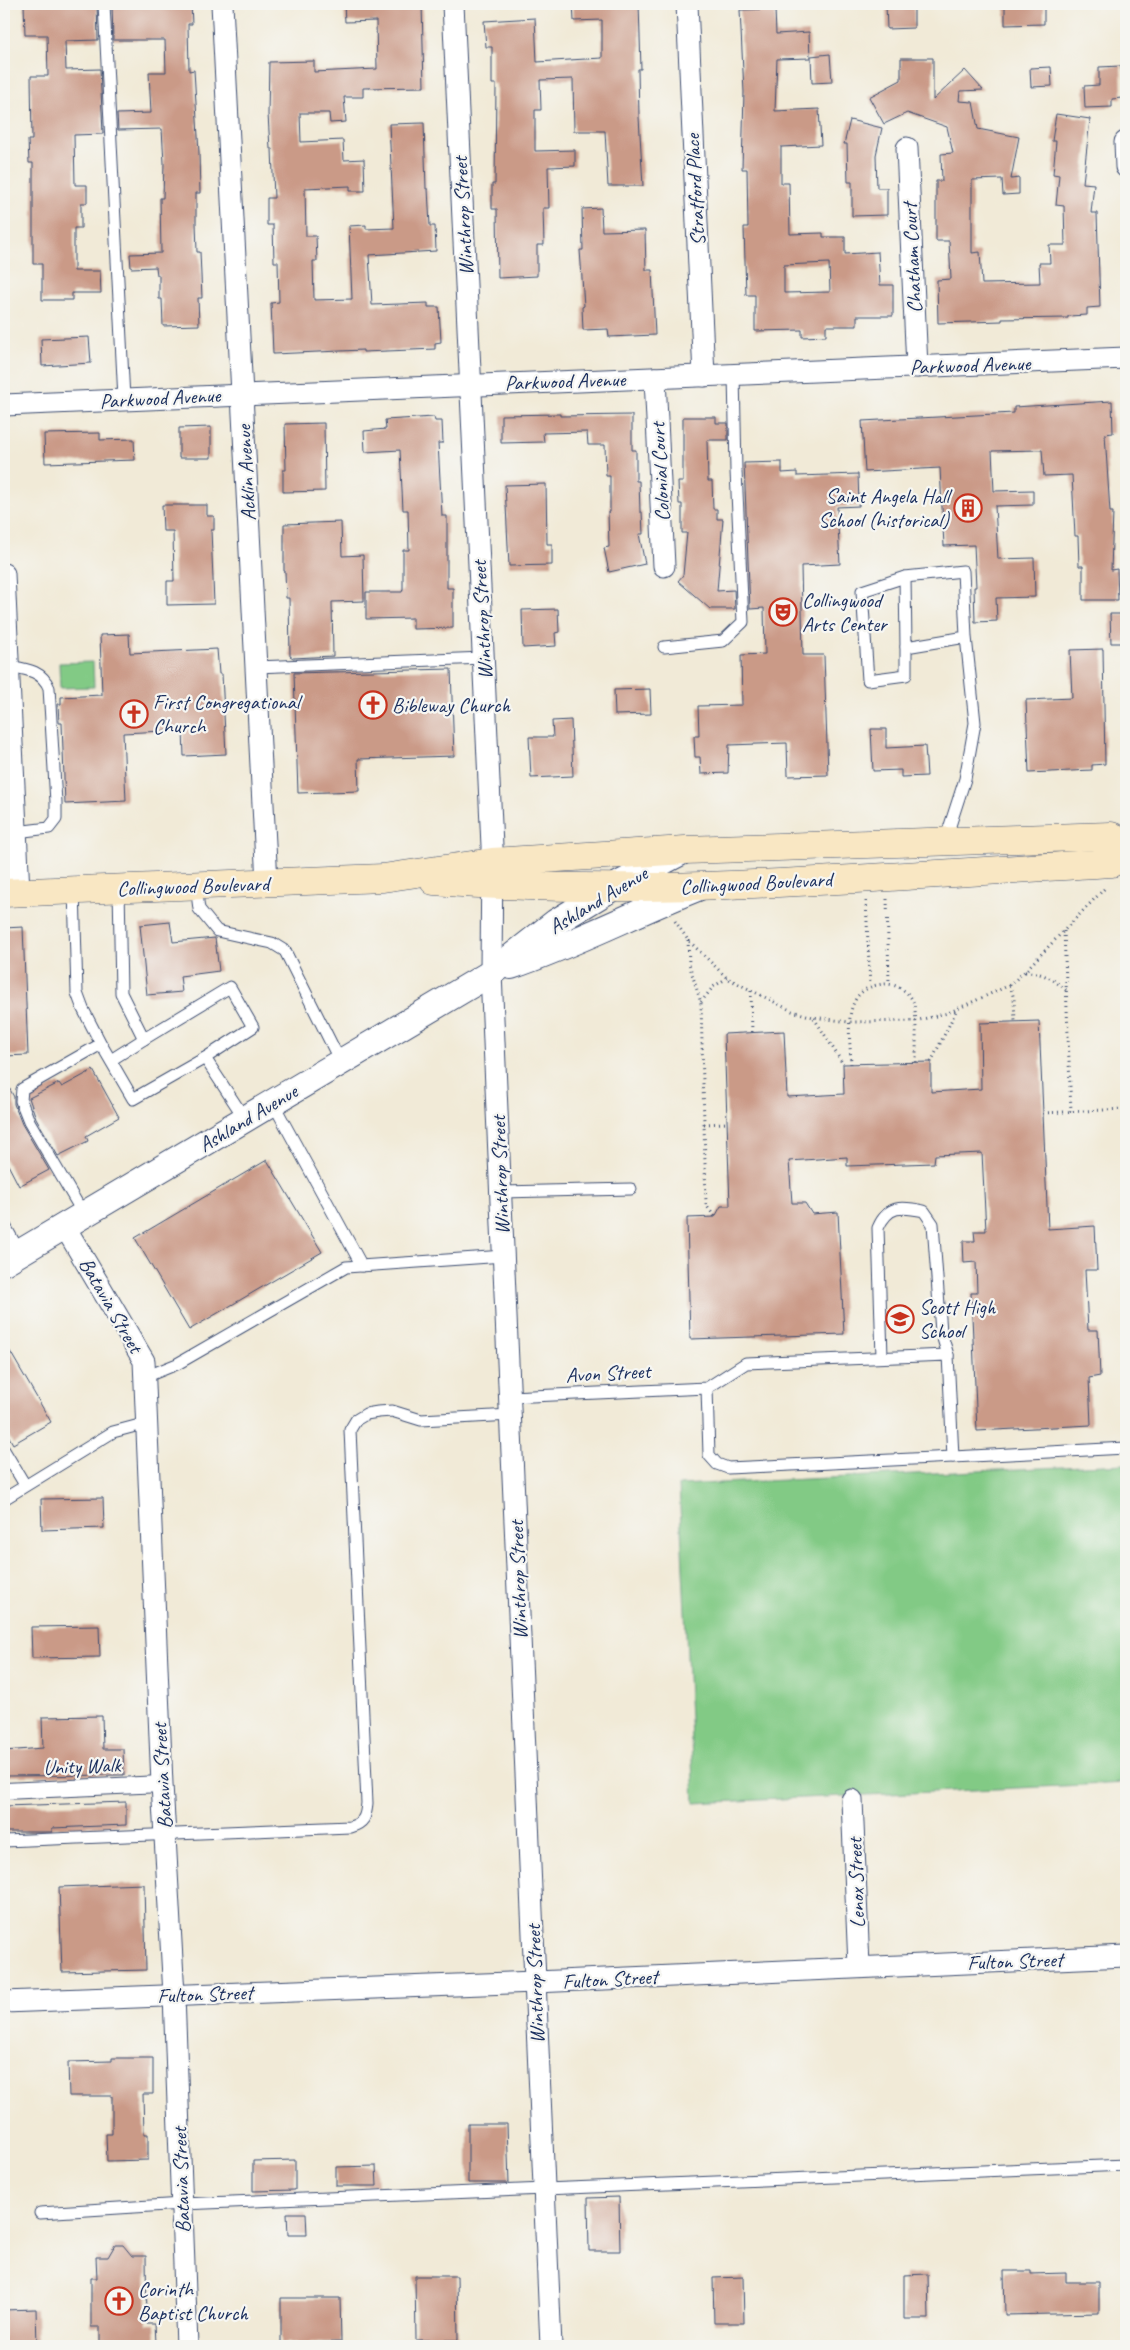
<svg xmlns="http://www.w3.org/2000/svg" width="1130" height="2350" viewBox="0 0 1130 2350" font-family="Caveat,sans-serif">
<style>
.green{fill:#82ca85;stroke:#4e7c72}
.building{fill:#ca9a87;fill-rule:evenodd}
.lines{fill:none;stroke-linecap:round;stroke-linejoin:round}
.service-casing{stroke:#3b4b70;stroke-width:13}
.pedestrian-casing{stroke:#3b4b70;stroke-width:18}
.minor-casing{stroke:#3b4b70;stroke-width:23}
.tertiary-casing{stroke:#3b4b70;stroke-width:28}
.secondary-casing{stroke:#3b4b70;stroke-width:29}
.path{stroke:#3b4b70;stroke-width:3;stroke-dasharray:1 4;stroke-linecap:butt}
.service{stroke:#fff;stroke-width:11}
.pedestrian{stroke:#fff;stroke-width:16}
.minor{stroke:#fff;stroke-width:21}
.tertiary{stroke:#fff;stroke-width:26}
.secondary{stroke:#f9e7c3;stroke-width:28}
.labels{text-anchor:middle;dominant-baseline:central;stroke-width:4.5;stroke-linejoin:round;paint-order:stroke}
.street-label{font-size:21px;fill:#1b2f5e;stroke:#f6f6f2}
.poi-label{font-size:21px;fill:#1b2f5e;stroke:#f6f6f2;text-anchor:start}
</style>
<rect width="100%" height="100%" fill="#f6f6f2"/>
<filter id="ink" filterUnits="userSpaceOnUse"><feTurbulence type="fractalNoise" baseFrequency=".02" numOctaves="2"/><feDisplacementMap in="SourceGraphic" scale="10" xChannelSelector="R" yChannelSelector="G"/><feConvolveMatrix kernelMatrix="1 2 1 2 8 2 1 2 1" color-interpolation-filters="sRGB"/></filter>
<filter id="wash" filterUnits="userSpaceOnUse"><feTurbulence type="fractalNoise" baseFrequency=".0096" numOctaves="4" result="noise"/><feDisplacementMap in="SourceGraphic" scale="20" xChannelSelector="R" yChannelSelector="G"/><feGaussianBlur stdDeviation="1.12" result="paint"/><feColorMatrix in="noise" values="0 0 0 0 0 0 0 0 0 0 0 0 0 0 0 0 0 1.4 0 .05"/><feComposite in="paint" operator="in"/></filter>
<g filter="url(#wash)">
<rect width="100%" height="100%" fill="#f1ead7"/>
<!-- green -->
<g class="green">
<path d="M93 662 94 687 60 688 59 663Z"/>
<path d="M1126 1464V1711H1124L1126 1783 694 1803 679 1485Z"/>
</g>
<g id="blocks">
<!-- building -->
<g class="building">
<path d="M24 4H97L98 40 65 41 66 70 100 69 103 134 74 135 75 185H87V203H81V228H74V271H100L101 293H72V300H42V264H33V163H29L28 140H32L31 76H48L47 35H25Z"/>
<path d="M112 4H191L192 24H188L189 71 194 70 199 153 200 193H196V223L197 252H200L202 298H198L199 325 163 326 162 299H159V275H157L156 267 131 268 130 254 161 253 160 198H163L164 163 162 129 118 130 117 114 151 113 149 72H166L165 40H113Z"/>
<path d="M344 4H422L424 87 363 88V97H344L346 122 330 123 329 113H300L301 142 343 140 344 160 364 159 365 191H350V186L305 188 306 236H316L317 261H313L314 300 352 299 349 226 366 225V229L394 228 389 124 424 123 426 189H428L430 226H435L436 251 369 255 372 305 428 303V307H439L441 342 435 343V349L363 352V350L273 354 271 303 279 302 278 262H274L273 225H267V198H274L272 149H270L268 114 269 62 314 61V72L377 69 376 21 345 22Z"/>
<path d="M573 4H639L641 69H638L639 117 643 186H608L605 131H574L573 79 540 80 541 110H535V151L575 150V166L548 167 549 208H543L544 245H537V276L498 278 497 209H492V184H495L496 84H492V47H486L484 21 535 18 537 62 602 58V20L574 21Z"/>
<path d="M886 4H914V28L887 29Z"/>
<path d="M1005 4H1044V24L1005 25Z"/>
<path d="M775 9 776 34 809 32 810 58 777 59 775 111 819 109 821 145 781 147V183H789L790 234 823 233V237H845V254L878 252 880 285H893V316H857V326H826V336L802 337V330L755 331V295H746L744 227H748L747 169H742L744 92 740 10ZM829 263 830 292 784 293V265Z"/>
<path d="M830 54 832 82 812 83 811 56Z"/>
<path d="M901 58H933V100L965 70 983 90 960 91 959 101 973 102 978 129 1019 137 1011 179 1019 178V194L1003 195 1002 179 972 180V253L980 252 982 284 1040 283 1039 263H1050L1049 245H1065L1064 206 1056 205 1059 175 1053 174 1056 141H1052L1056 114 1090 119 1083 183 1094 184 1091 213H1097L1100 307 1087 308V315L1068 316V318L1002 319V321L938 323 937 280 951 279 949 241H936V181H942L941 154 953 153 947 127 907 113 884 124 869 97 901 80Z"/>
<path d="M1121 66 1122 98 1112 99V107L1085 108 1084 86 1099 85V67Z"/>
<path d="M1051 67 1052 86 1031 87 1030 68Z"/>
<path d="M850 120 882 128 876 155 877 188H887V215L852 216V182H848L847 144H844Z"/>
<path d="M601 208 602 231 645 230 646 270H652L655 335 609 337 608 329 583 330 582 307 584 306 580 250H583L582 209Z"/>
<path d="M89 337 91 363 42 366 41 339Z"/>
<path d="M1112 401 1113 433 1105 434 1110 512H1113L1111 570 1117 569 1118 600H1083V566H1079L1078 536H1075L1072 475 1044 476 1042 450 992 451 994 491 1033 490V505L995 506 998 559 1034 558 1035 597 996 598 997 621 975 622 974 587H976L974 545 944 546 940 468 865 472 862 421 1014 413V407Z"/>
<path d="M560 414V416L632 415V450H636V481H639L640 512H642L643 534H639L645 564 609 572 604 548 609 547 608 512H610V476H606L605 445H588L587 432 543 433 544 442 501 443V415Z"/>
<path d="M434 417 435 421H442L443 443H438L442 516H447V588H453V628L413 629V618L366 619V592H402L403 589V550H409L408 510H403L400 450 365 452 364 431 386 429 385 420Z"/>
<path d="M683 417H716V423H728V440H707L708 481H712L713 509H717V519H723L717 591 734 590 735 609H710L678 581 683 575 687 533H682V504H679L678 482H683Z"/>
<path d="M324 423 325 491 283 492V470H286L285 424Z"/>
<path d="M211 427V458H179V428Z"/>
<path d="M100 433V440L134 439 135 460 45 463 44 434Z"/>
<path d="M782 462V473L797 472V476L858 474 859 506 837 507 840 564 801 566 803 655H824L828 775 788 776 787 743 729 745 728 773 701 774 700 757H695L694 736H699L698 706 742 705 741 655 765 654 764 608 750 609 744 463Z"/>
<path d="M546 484 547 544H552V565L509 566 505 485Z"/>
<path d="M162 505H207V516H214V530H211L214 604 167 605V581H174L173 531H163Z"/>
<path d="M341 522 342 556 363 555 364 601 332 602 333 656 293 658 290 656 289 598H286L285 571H284V524Z"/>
<path d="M558 609 559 632 555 633 556 646 523 648 522 610Z"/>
<path d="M1110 614H1126V643H1111Z"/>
<path d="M129 634 130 653 217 649 219 674H222L226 754 184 756 183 730 123 733 126 801 65 804 62 723H59L58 704H61V697L102 695 100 635Z"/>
<path d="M1103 649 1105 764 1092 765V770L1029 773 1026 700 1072 698 1070 650Z"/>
<path d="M451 669 454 756 358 759 359 791 298 793 294 673Z"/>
<path d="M650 689 651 714 615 715 614 690Z"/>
<path d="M571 720 573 776 531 778 529 737H553L552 721Z"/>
<path d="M871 729H886V748L925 746 927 776 901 777V770L873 771Z"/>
<path d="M170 922 173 942 215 938 219 971 180 976 182 992 147 995 140 925Z"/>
<path d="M23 927 28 1055 4 1056V928Z"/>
<path d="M1039 1021 1048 1229 1095 1226 1097 1270H1085L1088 1330H1098L1100 1376 1089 1378 1091 1425 977 1431 971 1293H977L976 1262 964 1263 963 1241H975L974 1231H986L982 1153 935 1155 934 1163 847 1166V1157L789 1161 792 1203H805L812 1214 838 1212 844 1334 690 1339 687 1218 715 1217 721 1206H730L724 1034 784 1031 787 1097 844 1094 843 1064 931 1062V1092L981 1089 980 1023Z"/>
<path d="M93 1070 119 1117 86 1136 88 1141 58 1156 36 1118 29 1098 59 1083 62 1087Z"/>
<path d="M4 1078 14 1097V1104L22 1124 49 1170 19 1186 4 1157Z"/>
<path d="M267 1160 322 1252 189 1330 135 1238Z"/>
<path d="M4 1341 51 1422 13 1444 4 1428Z"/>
<path d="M103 1498 104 1528 42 1530 41 1499Z"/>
<path d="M99 1626 100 1657 32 1658 31 1627Z"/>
<path d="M102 1716 103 1749H123L124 1775 4 1776V1751L43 1748 42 1717Z"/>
<path d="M126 1802V1825L52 1828V1832H4V1806Z"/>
<path d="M144 1884 146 1970 62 1972 59 1887Z"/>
<path d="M112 2058H153V2094H143L144 2134H148V2160L107 2161 106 2134H112V2096H69L68 2062 112 2061Z"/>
<path d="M468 2124H507L509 2183H468Z"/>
<path d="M295 2160V2190L253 2191V2161Z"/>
<path d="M376 2166 377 2186H336V2167Z"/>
<path d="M619 2197 620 2251H589L588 2198Z"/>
<path d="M287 2213H306L307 2235H288Z"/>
<path d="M115 2245H123L132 2256H146L147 2324H155L156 2343 100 2344V2327H91V2278H97L96 2257H108Z"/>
<path d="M1004 2271H1031V2274L1066 2273V2282H1099V2313L1005 2315Z"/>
<path d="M928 2274 929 2319H904V2275Z"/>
<path d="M415 2276H457L458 2340H416Z"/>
<path d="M743 2277 744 2323H714L713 2278Z"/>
<path d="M281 2298H340L341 2342 281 2343Z"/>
<path d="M36 2309 37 2346H4V2310Z"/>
</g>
</g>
</g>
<g filter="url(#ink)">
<use href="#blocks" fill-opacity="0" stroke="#3b4b70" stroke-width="1"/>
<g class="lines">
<!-- service casing -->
<g class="service-casing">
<g id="service">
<path d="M104 4 124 399"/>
<path d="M905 577 862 591 868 680 906 675V647"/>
<path d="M664 647 723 641 743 622 736 471 734 374"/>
<path d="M8 666C25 669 42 670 49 688L56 802V819L49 828 16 832"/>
<path d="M256 667 484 658"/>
<path d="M945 841 965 779 975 723 966 637 963 571 905 577 906 647 966 637"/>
<path d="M196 886 199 909 217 931 272 943 285 951 341 1063"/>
<path d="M119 888 121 993 144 1039 230 987 253 1027 205 1058"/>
<path d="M74 890 77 993 83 1009 101 1044"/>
<path d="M111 1060 144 1039"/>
<path d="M273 1103 362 1266"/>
<path d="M501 1192 631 1189"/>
<path d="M84 1215 29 1121 21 1101 22 1089 101 1044 133 1099 205 1058 245 1119"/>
<path d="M4 1224 20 1253"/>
<path d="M882 1357 878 1228C888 1205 901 1206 924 1211L933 1224 941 1332 948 1355"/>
<path d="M145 1377 177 1364 346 1267 504 1256"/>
<path d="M707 1388 709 1455 717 1464 728 1468 953 1457"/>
<path d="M510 1397 707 1388 746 1363 948 1355 953 1457 1126 1448"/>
<path d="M4 1450 25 1485"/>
<path d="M4 1499 113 1432 147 1423"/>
<path d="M4 1841 350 1827C364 1823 366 1817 367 1803L350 1430 356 1420 366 1414 378 1412 392 1411 421 1420 511 1415"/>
<path d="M40 2213 182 2204 1126 2165"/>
</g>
</g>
<!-- pedestrian casing -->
<g class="pedestrian-casing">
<path id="pedestrian" d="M4 1791 162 1784"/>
</g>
<!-- minor casing -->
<g class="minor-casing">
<g id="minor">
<path d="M222 4 267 883"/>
<path d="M453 4 492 846 491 973 551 2346"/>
<path d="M687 4 704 376"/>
<path d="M1125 142 1126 167"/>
<path d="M907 148 917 367"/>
<path d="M655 378 664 566"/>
<path d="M4 405 1126 358"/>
<path d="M4 574 19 892"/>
<path d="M65 1227 144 1361 162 1784 174 1995 187 2346"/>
<path d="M852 1800 859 1966"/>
<path d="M4 2002 535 1982 1126 1956"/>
</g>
</g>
<!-- tertiary casing -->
<g class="tertiary-casing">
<g id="tertiary">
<path d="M511 966C576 944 636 912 700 887"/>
<path d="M4 1262 491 973 556 922 612 888 685 850"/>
</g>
</g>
<!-- secondary casing -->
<g class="secondary-casing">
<g id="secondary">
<path d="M434 881C660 898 886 876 1112 863L1126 854"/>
<path d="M4 893 383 878 492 862 685 850 1111 836 1126 842"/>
</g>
</g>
<!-- path -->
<g class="path">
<path d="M887 899 889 983"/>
<path d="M866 901 870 985"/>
<path d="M675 921 688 940 727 978 792 1011 813 1017 849 1022 915 1021 948 1013 1010 985 1024 972 1106 887"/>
<path d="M1064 931 1071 1112"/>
<path d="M688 940 689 964 701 1003 706 1205 715 1217"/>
<path d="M1025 972C1043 972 1053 979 1066 990"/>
<path d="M1010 985 1014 999 1015 1022"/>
<path d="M751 991 752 1033"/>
<path d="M701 1002 713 987 727 978"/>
<path d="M814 1018 843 1064"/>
<path d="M931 1062 957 1009"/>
<path d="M851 1064C850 1031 840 988 884 984 895 983 908 991 913 1001 917 1009 916 1050 916 1062"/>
<path d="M1043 1113 1124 1109"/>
<path d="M704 1124 727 1123"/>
</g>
<!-- service -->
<use href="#service" class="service"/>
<!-- pedestrian -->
<use href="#pedestrian" class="pedestrian"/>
<!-- minor -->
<use href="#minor" class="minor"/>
<!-- tertiary -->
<use href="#tertiary" class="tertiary"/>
<!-- secondary -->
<use href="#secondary" class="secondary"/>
</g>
</g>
<!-- icons -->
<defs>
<g id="building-ring" transform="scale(1.4375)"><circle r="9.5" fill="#f6f6f2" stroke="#c8321e" stroke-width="1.5"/><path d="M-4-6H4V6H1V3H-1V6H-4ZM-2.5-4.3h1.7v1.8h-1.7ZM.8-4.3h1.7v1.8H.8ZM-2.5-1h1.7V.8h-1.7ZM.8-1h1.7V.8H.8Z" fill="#c8321e"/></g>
<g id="theatre-ring" transform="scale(1.4375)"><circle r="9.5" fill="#f6f6f2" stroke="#c8321e" stroke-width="1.5"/><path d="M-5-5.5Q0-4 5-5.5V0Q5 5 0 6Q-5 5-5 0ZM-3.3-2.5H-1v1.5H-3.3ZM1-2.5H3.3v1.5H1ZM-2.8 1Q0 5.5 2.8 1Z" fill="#c8321e"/></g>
<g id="church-ring" transform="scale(1.4375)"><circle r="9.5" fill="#f6f6f2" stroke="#c8321e" stroke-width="1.5"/><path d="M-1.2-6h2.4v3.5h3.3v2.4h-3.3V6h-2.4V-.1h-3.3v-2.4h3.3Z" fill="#c8321e"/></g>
<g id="school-ring" transform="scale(1.4375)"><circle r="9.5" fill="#f6f6f2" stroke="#c8321e" stroke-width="1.5"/><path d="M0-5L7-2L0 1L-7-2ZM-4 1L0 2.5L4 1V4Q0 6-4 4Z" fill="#c8321e"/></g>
</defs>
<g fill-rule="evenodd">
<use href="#building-ring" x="968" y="508"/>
<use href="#theatre-ring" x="783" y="612"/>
<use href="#church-ring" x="373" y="705"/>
<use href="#church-ring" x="134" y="714"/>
<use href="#school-ring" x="900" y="1319"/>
<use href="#church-ring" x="119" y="2301"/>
</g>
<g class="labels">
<!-- street labels -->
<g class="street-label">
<text transform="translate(695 190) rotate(-93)">Stratford Place</text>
<text transform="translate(463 216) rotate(-93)">Winthrop Street</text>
<text transform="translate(912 258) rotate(-93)">Chatham Court</text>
<text transform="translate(970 365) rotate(-2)">Parkwood Avenue</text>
<text transform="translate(565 381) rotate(-2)">Parkwood Avenue</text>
<text transform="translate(160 398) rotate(-3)">Parkwood Avenue</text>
<text transform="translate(660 472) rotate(-93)">Colonial Court</text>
<text transform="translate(246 473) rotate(-93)">Acklin Avenue</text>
<text transform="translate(482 620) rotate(-93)">Winthrop Street</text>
<text transform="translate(756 883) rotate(-3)">Collingwood Boulevard</text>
<text transform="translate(193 886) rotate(-2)">Collingwood Boulevard</text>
<text transform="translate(598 900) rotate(-31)">Ashland Avenue</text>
<text transform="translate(248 1118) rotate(-31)">Ashland Avenue</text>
<text transform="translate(500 1175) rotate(-92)">Winthrop Street</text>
<text transform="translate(111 1305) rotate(60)">Batavia Street</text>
<text transform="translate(608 1373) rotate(-3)">Avon Street</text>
<text transform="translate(518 1580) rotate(-92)">Winthrop Street</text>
<text transform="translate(82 1766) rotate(-2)">Unity Walk</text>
<text transform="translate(162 1776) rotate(-93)">Batavia Street</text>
<text transform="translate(856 1883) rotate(-92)">Lenox Street</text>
<text transform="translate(1015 1961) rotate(-2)">Fulton Street</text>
<text transform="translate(610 1979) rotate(-3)">Fulton Street</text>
<text transform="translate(535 1984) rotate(-92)">Winthrop Street</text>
<text transform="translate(205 1994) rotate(-2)">Fulton Street</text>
<text transform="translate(181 2180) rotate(-92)">Batavia Street</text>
</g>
<!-- poi labels -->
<g class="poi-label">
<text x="949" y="496" text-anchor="end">Saint Angela Hall<tspan x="949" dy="24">School (historical)</tspan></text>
<text x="802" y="600">Collingwood<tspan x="802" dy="24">Arts Center</tspan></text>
<text x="153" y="702">First Congregational<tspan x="153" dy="24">Church</tspan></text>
<text x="392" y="705">Bibleway Church</text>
<text x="919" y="1307">Scott High<tspan x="919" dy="24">School</tspan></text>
<text x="138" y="2289">Corinth<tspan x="138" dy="24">Baptist Church</tspan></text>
</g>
</g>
<!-- margin -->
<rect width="1130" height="2350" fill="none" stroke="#f6f6f2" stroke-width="20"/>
</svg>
